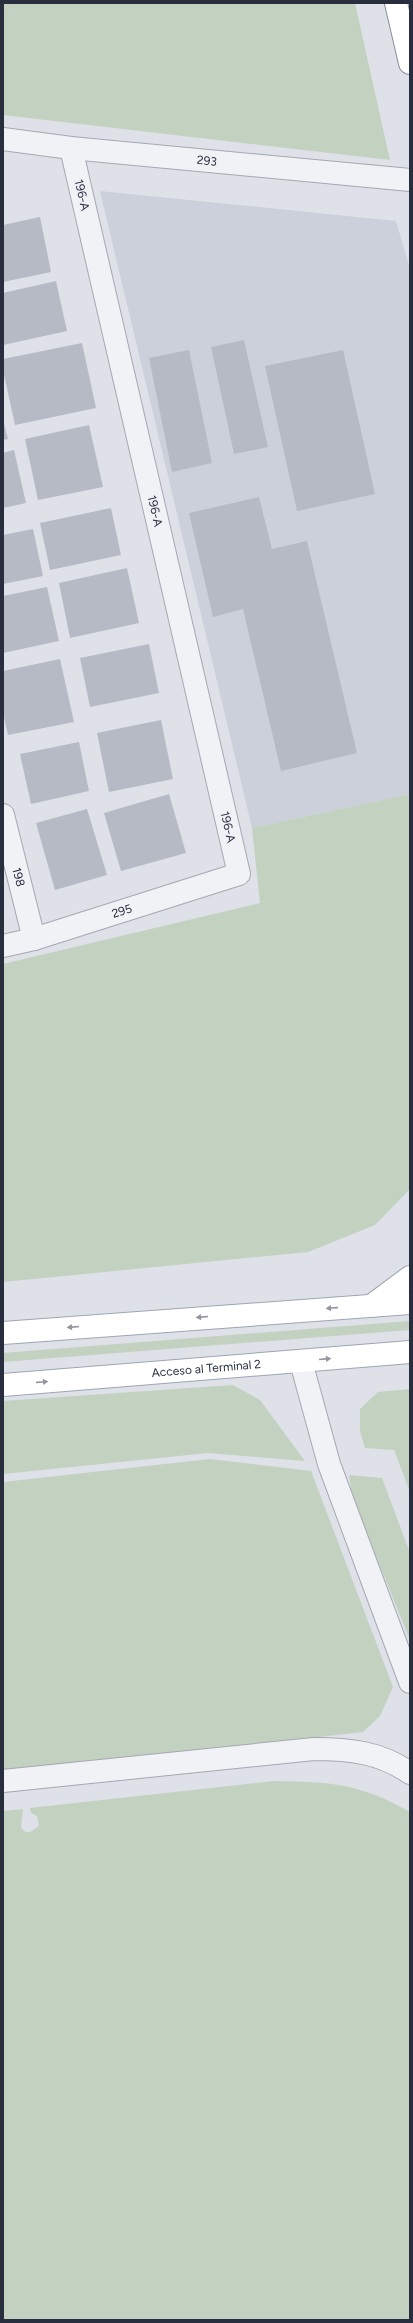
<svg xmlns="http://www.w3.org/2000/svg" width="413" height="2323" viewBox="0 0 413 2323" font-family="Figtree,sans-serif">
<style>
.built{fill:#ccd0da}
.green{fill:#c3d1c0}
.building{fill:#b6bac4}
.lines{fill:none;stroke-linecap:round;stroke-linejoin:round}
.minor-casing{stroke:#a4a8b2;stroke-width:24}
.major-casing{stroke:#9ea5b3;stroke-width:24}
.highway-casing{stroke:#868e9e;stroke-width:24}
.minor{stroke:#f1f2f6;stroke-width:22}
.major{stroke:#fff;stroke-width:22}
.highway{stroke:#fff;stroke-width:22}
.oneway{fill:#94969e}
.labels{text-anchor:middle;dominant-baseline:central;stroke-width:3;stroke-linejoin:round;paint-order:stroke}
.street-label{font-size:12px;fill:#282e3e;stroke:#eef0f5}
</style>
<rect width="100%" height="100%" fill="#dee1e8"/>
<!-- built -->
<path class="built" d="M100 191 396 221 410 269V794L252 828Z"/>
<!-- green -->
<g class="green">
<path d="M3 3H355L390 160 3 115Z"/>
<path d="M410 794V1189L375 1225 308 1252 3 1282V964L260 903 252 828Z"/>
<path d="M410 1321V1330L3 1362V1353Z"/>
<path d="M233 1385 260 1400 305 1461 208 1453 3 1474V1401Z"/>
<path d="M410 1389V1492L394 1450 365 1448 360 1431V1409L378 1392Z"/>
<path d="M210 1459 311 1471 393 1687 380 1716 363 1732 3 1773V1482Z"/>
<path d="M349 1475 382 1478 410 1553V1640L352 1497Z"/>
<path d="M274 1781C330 1782 360 1783 410 1812V2320H3V1811L23 1809 21 1827 25 1832H30L39 1826 37 1816 31 1813 30 1808Z"/>
</g>
<!-- building -->
<g class="building">
<path d="M40 217 51 272 3 282V225Z"/>
<path d="M56 281 67 331 3 345V293Z"/>
<path d="M244 340 268 447 234 454 211 347Z"/>
<path d="M82 343 96 408 15 425 3 370V359Z"/>
<path d="M189 350 212 463 172 472 149 358Z"/>
<path d="M343 350 375 494 297 511 265 366Z"/>
<path d="M3 420 8 439 3 440Z"/>
<path d="M89 425 103 487 38 500 25 439Z"/>
<path d="M14 450 26 503 3 508V453Z"/>
<path d="M259 497 272 549 307 541 357 753 281 771 243 609 213 617 189 513Z"/>
<path d="M111 508 121 555 50 570 40 523Z"/>
<path d="M33 529 43 576 3 584V535Z"/>
<path d="M127 568 139 623 70 638 59 583Z"/>
<path d="M47 587 59 641 3 653V596Z"/>
<path d="M149 644 159 693 90 707 80 658Z"/>
<path d="M60 659 74 722 8 735 3 713V671Z"/>
<path d="M161 720 173 779 109 792 97 733Z"/>
<path d="M79 742 89 791 31 804 20 754Z"/>
<path d="M169 794 186 853 121 871 104 813Z"/>
<path d="M87 809 107 875 55 890 36 823Z"/>
</g>
<g class="lines">
<!-- minor casing -->
<g class="minor-casing">
<g id="minor">
<path id="s1" d="M3 139 71 148 410 180"/>
<path id="s2" d="M3 815 34 939"/>
<path id="s3" d="M3 946 34 939 239 874 71 148"/>
<path d="M301 1362 329 1464 410 1682"/>
<path d="M3 1781 314 1749C349 1749 380 1752 410 1773"/>
</g>
</g>
<!-- major casing -->
<g class="major-casing">
<g id="major">
<path d="M371 1306 410 1277"/>
<path d="M3 1333 410 1303"/>
<path id="s4" d="M3 1385 410 1352"/>
</g>
</g>
<!-- highway casing -->
<g class="highway-casing">
<path id="highway" d="M396 3 410 63"/>
</g>
<!-- minor -->
<use href="#minor" class="minor"/>
<!-- major -->
<use href="#major" class="major"/>
<!-- highway -->
<use href="#highway" class="highway"/>
</g>
<!-- one-way arrows -->
<defs><path id="oneway-solid" d="M-6-.8H1V-3.2L6.5 0L1 3.2V.8H-6Z"/></defs>
<g class="oneway">
<use href="#oneway-solid" transform="translate(332 1308) rotate(176)"/>
<use href="#oneway-solid" transform="translate(202 1317) rotate(175)"/>
<use href="#oneway-solid" transform="translate(73 1327) rotate(175)"/>
<use href="#oneway-solid" transform="translate(325 1359) rotate(-5)"/>
<use href="#oneway-solid" transform="translate(42 1382) rotate(-4)"/>
</g>
<g class="labels">
<!-- street labels -->
<g class="street-label">
<text stroke="none"><textPath href="#s1" startOffset="205">293</textPath></text>
<text transform="translate(82 195) rotate(77)">196-A</text>
<text transform="translate(155 511) rotate(77)">196-A</text>
<text transform="translate(228 827) rotate(77)">196-A</text>
<text stroke="none"><textPath href="#s2" startOffset="64">198</textPath></text>
<text stroke="none"><textPath href="#s3" startOffset="124">295</textPath></text>
<text stroke="none"><textPath href="#s4" startOffset="204">Acceso al Terminal 2</textPath></text>
</g>
</g>
<!-- border -->
<rect width="413" height="2323" fill="none" stroke="#282e3e" stroke-width="8"/>
</svg>
